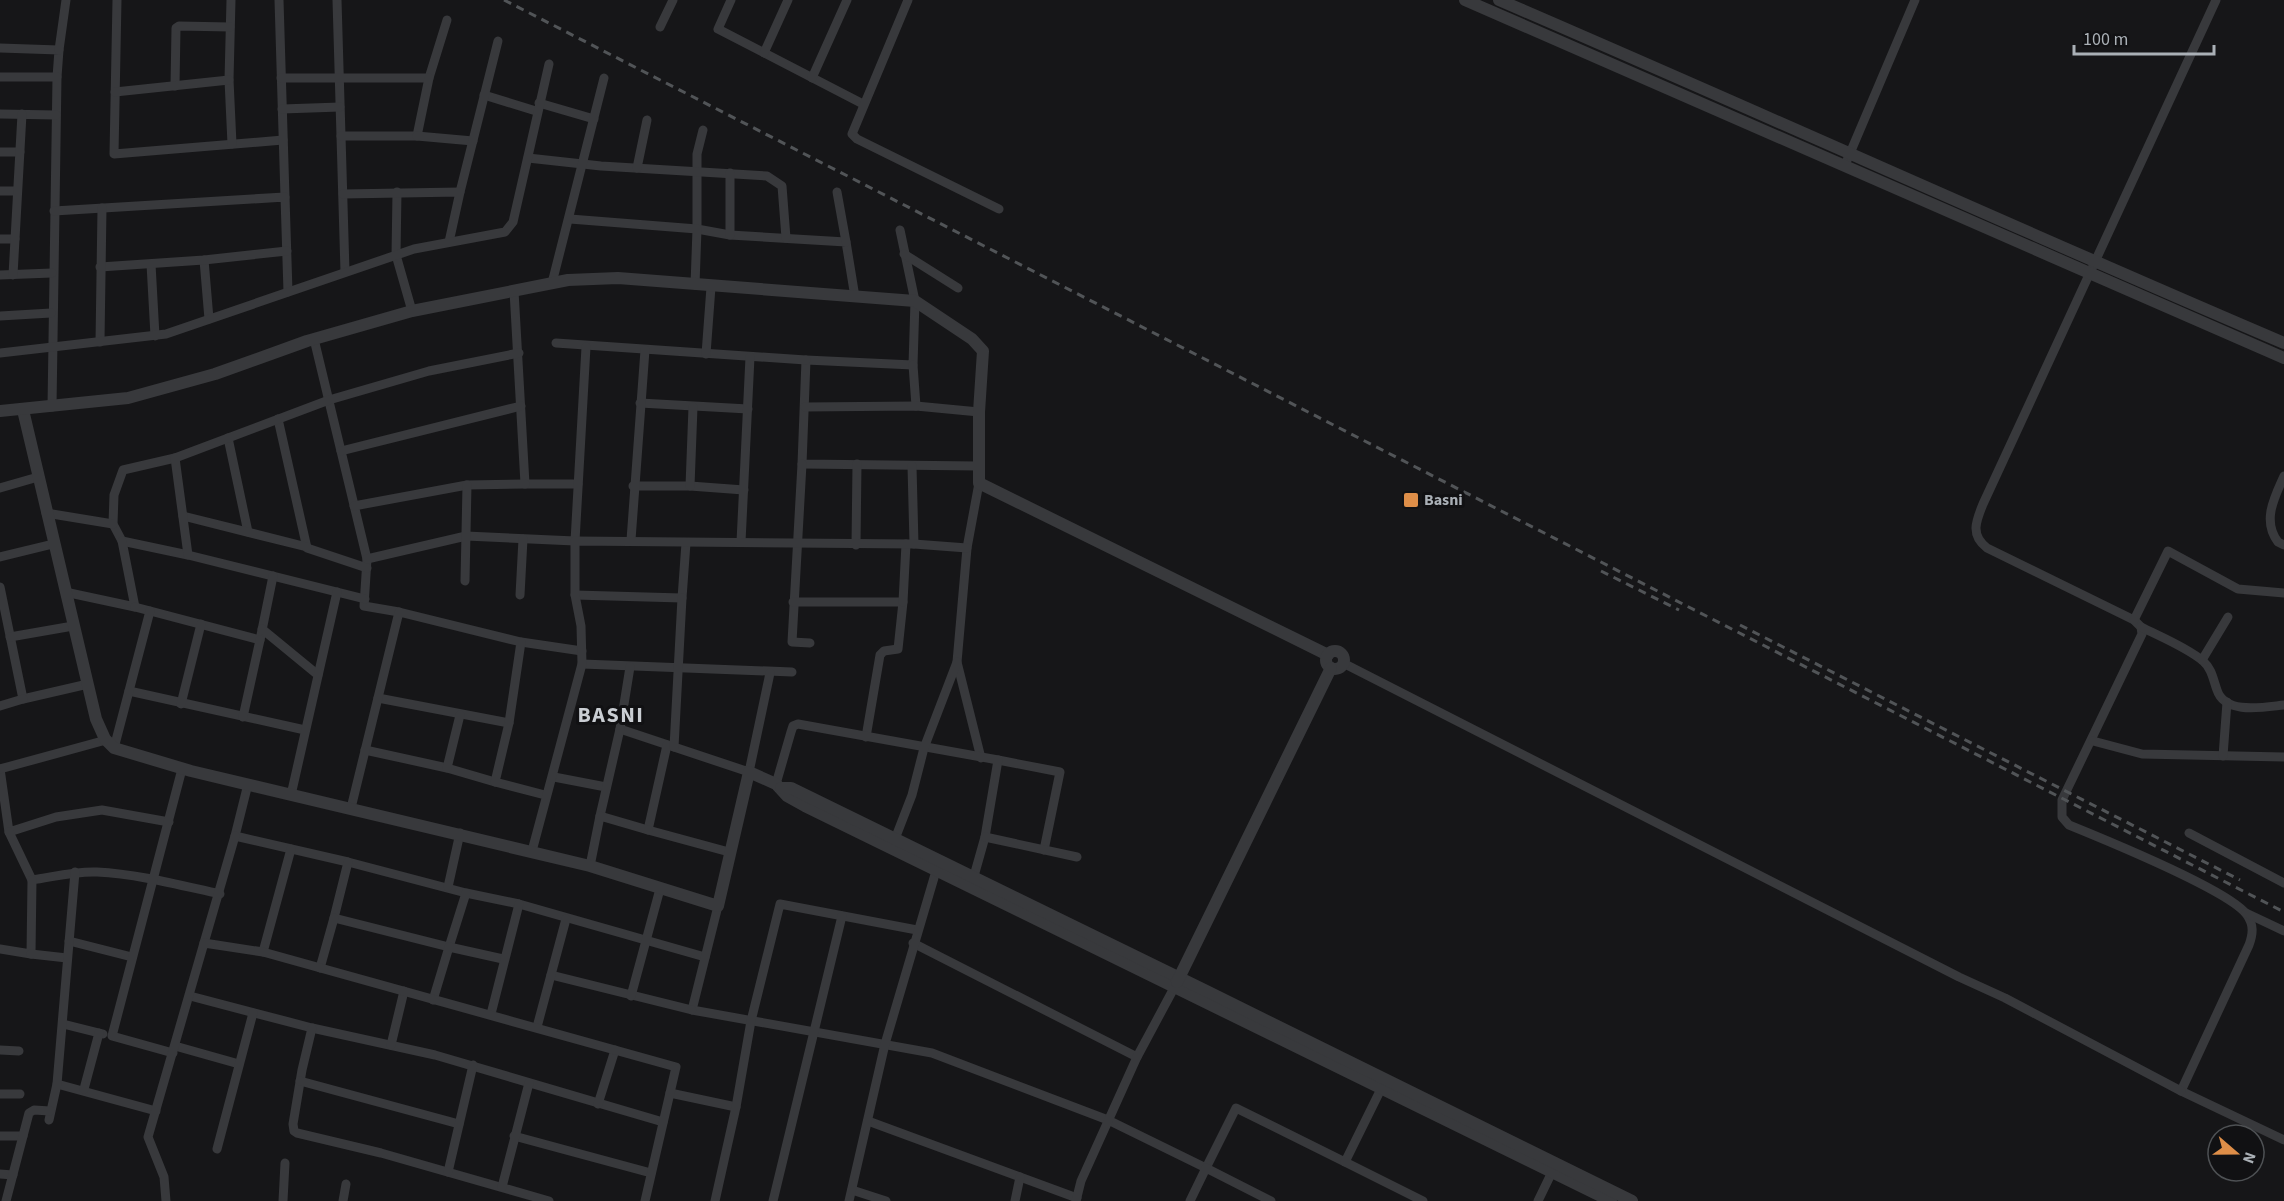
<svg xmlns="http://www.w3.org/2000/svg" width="2284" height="1201" viewBox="0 0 2284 1201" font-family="'Source Sans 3',sans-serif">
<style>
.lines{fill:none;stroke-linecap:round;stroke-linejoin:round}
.minor{stroke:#38393c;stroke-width:9}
.tertiary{stroke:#38393c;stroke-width:12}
.rail{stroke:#515457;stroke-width:3;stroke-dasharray:8 6;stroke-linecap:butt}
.poi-dot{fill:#de8e48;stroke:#111113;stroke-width:2}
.labels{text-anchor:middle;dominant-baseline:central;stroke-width:6;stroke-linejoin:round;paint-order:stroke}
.poi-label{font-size:16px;font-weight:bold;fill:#aab0b6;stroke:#111113;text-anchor:start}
.district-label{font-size:22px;font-weight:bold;letter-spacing:1.5px;fill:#caced3;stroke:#111113}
</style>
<rect width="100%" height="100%" fill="#161618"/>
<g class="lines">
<!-- minor -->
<g class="minor">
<path d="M117 0 114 154 283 140"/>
<path d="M231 0 229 80 232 144"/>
<path d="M279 0 285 197"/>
<path d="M337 0 345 272"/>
<path d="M731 0 718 29 863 104"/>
<path d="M908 0 852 134 857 139 999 209"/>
<path d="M2216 0 1983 504C1976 521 1970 535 1987 548L2134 620 2141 627 2142 634 2062 800V817L2069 825C2101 838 2231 891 2247 915 2254 925 2253 934 2249 945L2181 1091 2284 1140"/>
<path d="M660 27 673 0"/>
<path d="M0 48 59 50 57 77"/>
<path d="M59 50 66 0"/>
<path d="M764 53 788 0"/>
<path d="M0 77H57L52 407"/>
<path d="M281 78H429L447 20"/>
<path d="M812 78 847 0"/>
<path d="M175 86 176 28 179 26 230 27"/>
<path d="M115 92 229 80"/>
<path d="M484 95 536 111"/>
<path d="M539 103 594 119"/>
<path d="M282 109 340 107"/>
<path d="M0 114 56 115"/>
<path d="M703 130 697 154V229L730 235 846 242 855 297"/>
<path d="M341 136H417L429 78"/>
<path d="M417 136 473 141"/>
<path d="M0 152H20"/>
<path d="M528 158 601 166 767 176 782 186 786 238"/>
<path d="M1845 165 1915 0"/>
<path d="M637 168 647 120"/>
<path d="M0 191H16"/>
<path d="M397 192 396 255 412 311"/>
<path d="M460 192 498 41"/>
<path d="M837 192 846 242"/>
<path d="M343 194 460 192 449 242"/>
<path d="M54 211 285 197 288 292"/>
<path d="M570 219 697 229 695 285"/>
<path d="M900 230 915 301 913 365 806 360 802 464 978 466"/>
<path d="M730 235V173"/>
<path d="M0 239H15"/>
<path d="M904 254 958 288"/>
<path d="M204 260 209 319"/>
<path d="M151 264 155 336"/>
<path d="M100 267 204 260 287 251"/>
<path d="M0 275 52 273"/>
<path d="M13 275 22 114"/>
<path d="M552 283 604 78"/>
<path d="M514 291 525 484H578"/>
<path d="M0 316 51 313"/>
<path d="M314 339 367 559 364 606 399 612"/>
<path d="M100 342 102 208"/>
<path d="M556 343 806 360"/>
<path d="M0 353 166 334 414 249 505 232 513 222 549 64"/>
<path d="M706 354 711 287"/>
<path d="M913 365 916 406"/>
<path d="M640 403 748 409"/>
<path d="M805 407 916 406 979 412"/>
<path d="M278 419 307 548 367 568"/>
<path d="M228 438 248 532"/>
<path d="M341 451 521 406"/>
<path d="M175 458 123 470 114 495 113 524 122 541 188 555"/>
<path d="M802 464 792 642 810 643"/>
<path d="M912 466 914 544"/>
<path d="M2284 476C2274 498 2262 521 2278 542L2284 545"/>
<path d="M979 483 967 548 957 662 981 758"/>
<path d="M633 486H690L744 490"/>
<path d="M690 486 693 407"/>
<path d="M0 488 38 477"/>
<path d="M354 506 467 485 525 484"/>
<path d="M46 513 113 524"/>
<path d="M183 516 307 547"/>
<path d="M631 540 645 350"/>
<path d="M741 542 750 357"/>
<path d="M856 545 857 464"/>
<path d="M0 557 53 544"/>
<path d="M367 559 466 536 575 541 586 347"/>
<path d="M465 581 467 485"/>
<path d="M0 587 23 699 88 684"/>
<path d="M65 592 135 607 122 541"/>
<path d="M520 595 523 539"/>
<path d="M575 595 682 598 686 543"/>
<path d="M365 599 188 555 175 458 329 400 429 371 519 353"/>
<path d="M793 602H903L898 649 884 651 880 655 866 737"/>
<path d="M903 602 906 544"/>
<path d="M135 607 260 640 273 576"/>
<path d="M2134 620 2168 551 2238 589 2284 593"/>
<path d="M2141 627C2161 637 2186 647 2203 661 2212 669 2213 679 2217 690 2225 715 2264 707 2284 705"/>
<path d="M262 629 318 675"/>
<path d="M10 637 73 626"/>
<path d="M521 642 582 651"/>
<path d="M2202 660 2228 617"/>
<path d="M1343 663 1959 977 2005 998 2181 1091"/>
<path d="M582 664 792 672"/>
<path d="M630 667 620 729 749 772 770 673"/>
<path d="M129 691 305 730"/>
<path d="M378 698 509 723"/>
<path d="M181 704 201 624"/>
<path d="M0 706 23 699"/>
<path d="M243 717 260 640"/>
<path d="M2093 741 2142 754 2284 757"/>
<path d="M667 745 648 830 729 852"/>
<path d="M674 747 682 598"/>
<path d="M114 748 150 611"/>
<path d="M365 750 447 768 495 782"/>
<path d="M2223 756 2227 702"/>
<path d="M998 760 1060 772 1044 850"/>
<path d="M447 768 460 715"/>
<path d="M0 769 9 832 56 817 102 810 169 822"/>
<path d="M0 769 106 740"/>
<path d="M554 777 606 787"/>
<path d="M248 784 235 836 348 862 466 893 519 904 705 957"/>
<path d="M776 784 791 732 793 726 798 724 998 760 985 837 974 876"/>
<path d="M291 795 337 592"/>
<path d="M351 808 399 612 521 642 509 723 495 782 545 795"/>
<path d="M600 816 620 729"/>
<path d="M9 832 32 880C53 877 75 871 97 872 138 874 179 885 220 894"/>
<path d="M2189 833 2284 883"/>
<path d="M985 837 1077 857"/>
<path d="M895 839 912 795 924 748 957 662"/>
<path d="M532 851 582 664 581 626 575 595V541L914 544 967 548"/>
<path d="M348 862 334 918 449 947 466 893"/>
<path d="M590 866 600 816 648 830"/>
<path d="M448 887 460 833"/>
<path d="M718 906 692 1010 932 1053 1108 1120 1206 1168 1236 1108 1345 1162"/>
<path d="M2246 913 2284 931"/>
<path d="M69 941 132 957"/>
<path d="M204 943 235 836"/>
<path d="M913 943 1137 1057"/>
<path d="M0 949 31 954 32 880"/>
<path d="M263 952 291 849"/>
<path d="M31 954 67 958"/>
<path d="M320 968 334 918"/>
<path d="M551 975 692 1010"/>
<path d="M190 996 312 1028 435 1055 663 1122"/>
<path d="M631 996 660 889"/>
<path d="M433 1000 449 947 503 959"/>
<path d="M491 1014 519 904"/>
<path d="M63 1024 103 1034"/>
<path d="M537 1027 566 919"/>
<path d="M312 1028 302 1070 293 1124 294 1131 297 1133 381 1153 549 1201"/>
<path d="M391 1045 404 991"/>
<path d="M175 1046 239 1064"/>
<path d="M0 1050 19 1051"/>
<path d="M173 1053 112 1036 182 769"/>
<path d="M300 1081 459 1124"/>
<path d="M57 1084 156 1111"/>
<path d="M84 1089 99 1033"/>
<path d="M1381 1089 1345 1162 1423 1201"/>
<path d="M670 1093 736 1107"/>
<path d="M0 1094H20"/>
<path d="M598 1104 615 1050"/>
<path d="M49 1120 57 1084 75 872"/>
<path d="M868 1121 1077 1198"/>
<path d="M0 1136H23"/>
<path d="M514 1136 651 1173"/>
<path d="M217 1149 253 1013"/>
<path d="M448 1172 473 1065"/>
<path d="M0 1174 13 1175"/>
<path d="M502 1187 529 1083"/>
<path d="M852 1190 886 1201"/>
<path d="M6 1201 29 1113 34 1110 50 1111"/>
<path d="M166 1201 164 1177 148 1137 204 943 263 952 676 1067 645 1201"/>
<path d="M283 1201 285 1163"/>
<path d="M343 1201 346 1184"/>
<path d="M715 1201 736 1107 751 1021 780 904 917 930"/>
<path d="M773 1201 842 916"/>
<path d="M849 1201 885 1044 936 871"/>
<path d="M1015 1201 1020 1177"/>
<path d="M1076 1201 1081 1181 1137 1057 1174 988"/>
<path d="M1190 1201 1206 1168 1271 1201"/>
<path d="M1538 1201 1552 1172"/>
</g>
<!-- tertiary -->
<g class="tertiary">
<path d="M1465 0 2284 358"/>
<path d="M1499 0C1762 113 2021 231 2284 343"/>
<path d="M23 410 96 719 105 739 114 748 191 771 590 866 718 906 749 772 776 784 787 796 805 806 1611 1201"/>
<path d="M0 411 128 398 215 374 307 341 412 311 568 280 618 278 915 301 972 339 983 351 979 412V483L1328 655"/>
<circle cx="1335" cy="660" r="9"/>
<path d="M781 788H791C1072 924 1352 1063 1632 1201"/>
<path d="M1177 982 1331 668"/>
</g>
<!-- rail -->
<g class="rail">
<path d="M504 0 2284 912"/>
<path d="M1601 571 1679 610"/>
<path d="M1740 625 2240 880"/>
</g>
</g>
<!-- markers -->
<rect class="poi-dot" x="1403" y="492" width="16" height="16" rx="3"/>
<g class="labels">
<!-- poi labels -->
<g class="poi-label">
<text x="1424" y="500">Basni</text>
</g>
<!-- district labels -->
<g class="district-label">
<text x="611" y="715">BASNI</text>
</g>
</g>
<!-- north arrow -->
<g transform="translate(2236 1153) rotate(110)"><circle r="28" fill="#111113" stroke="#4e5154" stroke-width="1.5"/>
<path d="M0-4.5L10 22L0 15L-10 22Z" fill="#de8e48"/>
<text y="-9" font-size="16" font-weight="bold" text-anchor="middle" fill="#aab0b6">N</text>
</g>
<!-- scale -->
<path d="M2074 45v9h140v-9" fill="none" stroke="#aab0b6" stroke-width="3"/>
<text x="2083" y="45" font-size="18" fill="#aab0b6" stroke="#111113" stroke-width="4.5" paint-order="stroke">100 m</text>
</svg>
